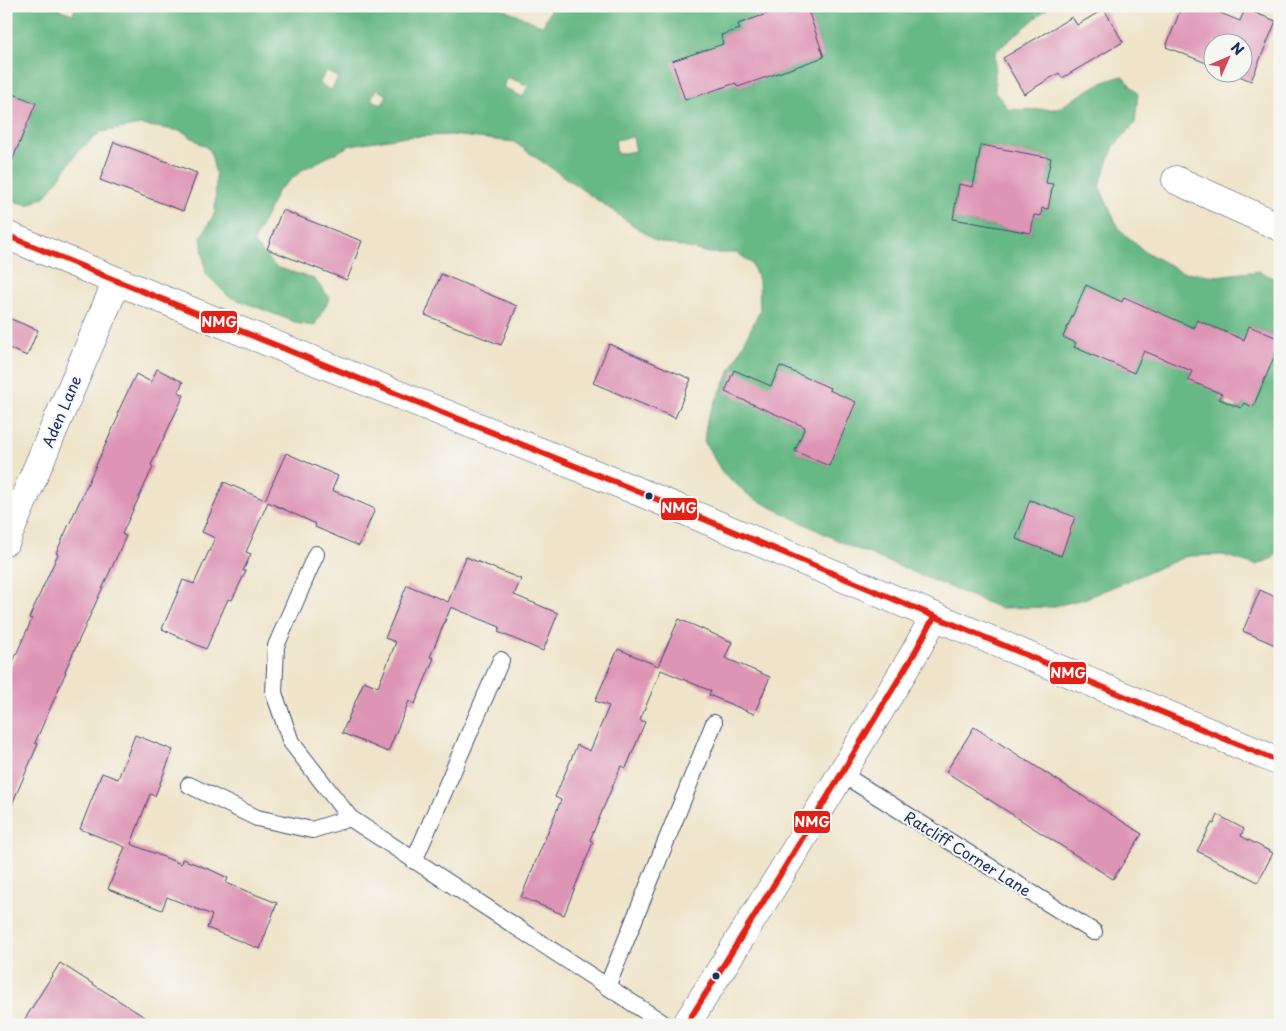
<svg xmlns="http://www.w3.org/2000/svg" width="1286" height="1031" viewBox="0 0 1286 1031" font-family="'Playpen Sans',sans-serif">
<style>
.forest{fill:#66b884;stroke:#407471;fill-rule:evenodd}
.building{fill:#de95b5}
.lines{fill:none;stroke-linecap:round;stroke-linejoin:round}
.service-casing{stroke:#3b4a6e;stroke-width:18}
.minor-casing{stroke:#3b4a6e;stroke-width:29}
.tertiary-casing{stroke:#3b4a6e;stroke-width:29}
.service{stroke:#fff;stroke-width:16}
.minor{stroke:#fff;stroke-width:28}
.tertiary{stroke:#fff;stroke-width:28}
.bus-1-casing{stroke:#f6f6f2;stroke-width:10}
.bus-1{stroke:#e32017;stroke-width:6}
.bus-dot{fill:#1b2f5e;stroke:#f6f6f2;stroke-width:2}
.labels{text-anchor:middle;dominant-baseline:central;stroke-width:4.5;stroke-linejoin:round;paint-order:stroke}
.street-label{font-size:15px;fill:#1b2f5e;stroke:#f6f6f2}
.line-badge{stroke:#f6f6f2;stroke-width:2}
.badge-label{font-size:14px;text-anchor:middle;font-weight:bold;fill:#fff}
</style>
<rect width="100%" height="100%" fill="#f6f6f2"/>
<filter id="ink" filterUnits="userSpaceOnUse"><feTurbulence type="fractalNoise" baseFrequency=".02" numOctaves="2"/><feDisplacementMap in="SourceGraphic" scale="10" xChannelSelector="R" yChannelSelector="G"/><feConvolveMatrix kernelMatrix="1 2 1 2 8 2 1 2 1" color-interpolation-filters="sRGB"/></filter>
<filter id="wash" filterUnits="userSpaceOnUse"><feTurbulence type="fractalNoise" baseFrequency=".0096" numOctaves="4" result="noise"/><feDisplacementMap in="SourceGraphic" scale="20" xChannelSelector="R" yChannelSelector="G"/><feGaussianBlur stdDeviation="1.12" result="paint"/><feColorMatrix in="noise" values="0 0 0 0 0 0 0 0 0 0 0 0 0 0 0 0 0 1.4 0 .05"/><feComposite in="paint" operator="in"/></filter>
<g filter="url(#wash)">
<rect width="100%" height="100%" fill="#efe4c9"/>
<!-- forest -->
<path class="forest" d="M6 6H50L73 14 76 6H496L543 26 552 6H1050L995 52V92L1009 110 1058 109 1098 84 1122 76 1138 94 1135 123 1114 146 1099 186 1119 229 1144 251 1182 272 1216 276 1258 271 1280 281V339L1250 326 1244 340 1197 320 1188 340 1192 371 1188 379 1222 394 1220 399 1226 402 1225 405 1235 409 1237 407 1241 409 1280 343V461L1270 476 1278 509 1280 513V548L1273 558 1256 565 1223 555 1187 556 1084 599 1051 607 1000 608 845 544 751 497 722 472 704 441 707 419 760 310 759 282 752 264 738 253H710L656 241 514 142 451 135 400 137 351 145 304 169 278 190 253 243 276 267 314 279 330 298 314 326 300 324 228 296 206 274 201 238 215 212 216 175 210 150 182 131 141 125 101 132 79 150 46 196 28 205 6 199V142L18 147 36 104 6 91ZM807 7 824 57 738 87 734 75 725 87 685 100 673 61 727 54 721 35 740 29 739 24 786 8 788 14ZM326 71 338 78 331 90 319 84ZM508 77 528 86 523 97 503 87ZM376 89 387 95 382 105 371 99ZM633 137 636 151 617 154 615 140ZM981 145 1051 158 1046 183 1053 184 1048 209 1042 208 1041 216 1034 215 1031 233 953 219 959 184 985 189 975 176ZM1086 286 1119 309 1125 297 1160 313 1134 373 1074 347 1076 343 1063 337ZM780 366 830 388 829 466 795 451 805 427 762 408ZM1030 501 1075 517 1061 556 1016 539Z"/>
<g id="blocks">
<!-- building -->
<g class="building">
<path d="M1182 6H1203L1240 21 1245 9 1276 21 1251 81 1230 72H1244V42H1214V66L1166 47Z"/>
<path d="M786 7 788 14 807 7 824 57 738 87 736 83 685 100 672 61 723 44 721 35 740 29 738 24Z"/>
<path d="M1104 9 1123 42 1062 78 1059 73 1024 94 1003 58 1072 17 1077 25Z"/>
<path d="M6 91 36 103 7 173H6Z"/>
<path d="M114 142 197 173 183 211 100 180Z"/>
<path d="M981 145 1051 158 1046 183 1053 184 1048 209 1042 208 1041 216 1034 215 1031 233 953 219 959 184 973 187Z"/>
<path d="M282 210 362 241 347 280 267 249Z"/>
<path d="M441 274 517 306 501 345 425 315Z"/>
<path d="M1086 285 1122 302 1124 297 1194 328 1197 320 1244 340 1249 326 1280 339V343L1253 407 1244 403 1241 408 1219 399 1222 394 1188 380 1192 371 1144 351 1134 373 1074 347 1076 343 1063 337Z"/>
<path d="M6 317 38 330 27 356 6 347Z"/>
<path d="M609 344 691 379 675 418 593 383Z"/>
<path d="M780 366 830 388 829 390 856 402 829 466 795 451 805 427 725 392 734 370 771 386Z"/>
<path d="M157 369 183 382 178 392 184 395 151 465 153 467 122 534 126 536 65 671 66 672 35 743 38 744 6 818V677L32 619 29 618 58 554 56 553 119 415 117 414 136 374 151 382Z"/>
<path d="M286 453 338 476 332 490 375 509 359 546 315 527 316 524 268 502 246 552 251 554 243 571H246L232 600 228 599 206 649 162 629 183 580 194 584 215 538 202 532 224 482 265 500Z"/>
<path d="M1030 500 1075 517 1061 556 1016 539Z"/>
<path d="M466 557 521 579 514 595 558 613 543 651 498 632 500 627 451 607 430 657 434 658 415 704 409 701 388 752 342 733 364 681 378 687 396 642 385 638 407 585 448 602Z"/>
<path d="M1260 590 1280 599V647L1243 631Z"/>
<path d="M679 619 732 642 725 658 770 677 754 714 709 695 711 691 661 670 640 720 645 722 626 768 621 766 590 840 593 842 564 915 521 897 561 800 555 797 577 745 590 751 609 706 595 701 618 649 658 666Z"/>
<path d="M974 727 1142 834 1113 879 946 772Z"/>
<path d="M135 735 173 750 155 796 150 794 131 844 181 864 182 859 211 870 228 878 226 883 277 903 260 949 207 928 212 915 167 897 162 910 108 889 125 847 80 829 102 773 118 779Z"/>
<path d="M1218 815 1244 829 1241 836 1273 853 1258 882 1197 851 1212 823 1214 824Z"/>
<path d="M60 963 157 1025H21Z"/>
</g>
</g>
</g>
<g filter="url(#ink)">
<use href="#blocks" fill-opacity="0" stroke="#3b4a6e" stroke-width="1"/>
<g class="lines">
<!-- service casing -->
<g class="service-casing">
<g id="service">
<path d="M316 554 276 646 274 693 291 742 350 818 666 1025"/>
<path d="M842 774 1094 932"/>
<path d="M189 785 257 818 312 830 350 818"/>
<path d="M414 861 501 660"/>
<path d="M607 987 714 723"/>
</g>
</g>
<!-- minor casing -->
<g class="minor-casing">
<g id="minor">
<path d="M1176 180 1280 227"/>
<path d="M6 541 117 281"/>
<path d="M686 1025 780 875 914 654 934 617"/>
</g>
</g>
<!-- tertiary casing -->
<g class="tertiary-casing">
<path id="tertiary" d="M6 235 117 281 647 495 1280 762"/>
</g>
<!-- service -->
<use href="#service" class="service"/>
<!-- minor -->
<use href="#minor" class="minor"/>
<!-- tertiary -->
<use href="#tertiary" class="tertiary"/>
<!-- bus-1 casing -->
<g class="bus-1-casing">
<g id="bus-1">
<path d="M6 235 117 281 647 495 1280 762"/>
<path d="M686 1025 780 875 914 654 934 617"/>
</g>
</g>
<!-- bus-1 -->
<use href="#bus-1" class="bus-1"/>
</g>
</g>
<!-- markers -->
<g class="bus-dot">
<circle cx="649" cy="496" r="4.5"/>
<circle cx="716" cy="976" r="4.5"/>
</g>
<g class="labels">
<!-- street labels -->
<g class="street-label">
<text transform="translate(61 411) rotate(-67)">Aden Lane</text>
<text transform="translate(968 853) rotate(32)">Ratcliff Corner Lane</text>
</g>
</g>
<g class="line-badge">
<rect x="200" y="310" width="38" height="24" rx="5" fill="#e32017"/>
<rect x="660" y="497" width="38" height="24" rx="5" fill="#e32017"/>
<rect x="1049" y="661" width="38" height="24" rx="5" fill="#e32017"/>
<rect x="793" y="810" width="38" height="24" rx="5" fill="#e32017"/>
</g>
<g class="badge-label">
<text x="219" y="327">NMG</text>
<text x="679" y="513">NMG</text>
<text x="1068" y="678">NMG</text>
<text x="812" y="827">NMG</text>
</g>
<!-- margin -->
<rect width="1286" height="1031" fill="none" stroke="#f6f6f2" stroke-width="25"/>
<!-- north arrow -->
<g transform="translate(1228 58) rotate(45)"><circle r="24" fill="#f6f6f2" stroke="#9ea6b7"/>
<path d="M0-4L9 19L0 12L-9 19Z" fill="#d1495b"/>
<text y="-8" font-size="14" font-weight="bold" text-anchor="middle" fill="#1b2f5e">N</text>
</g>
</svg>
